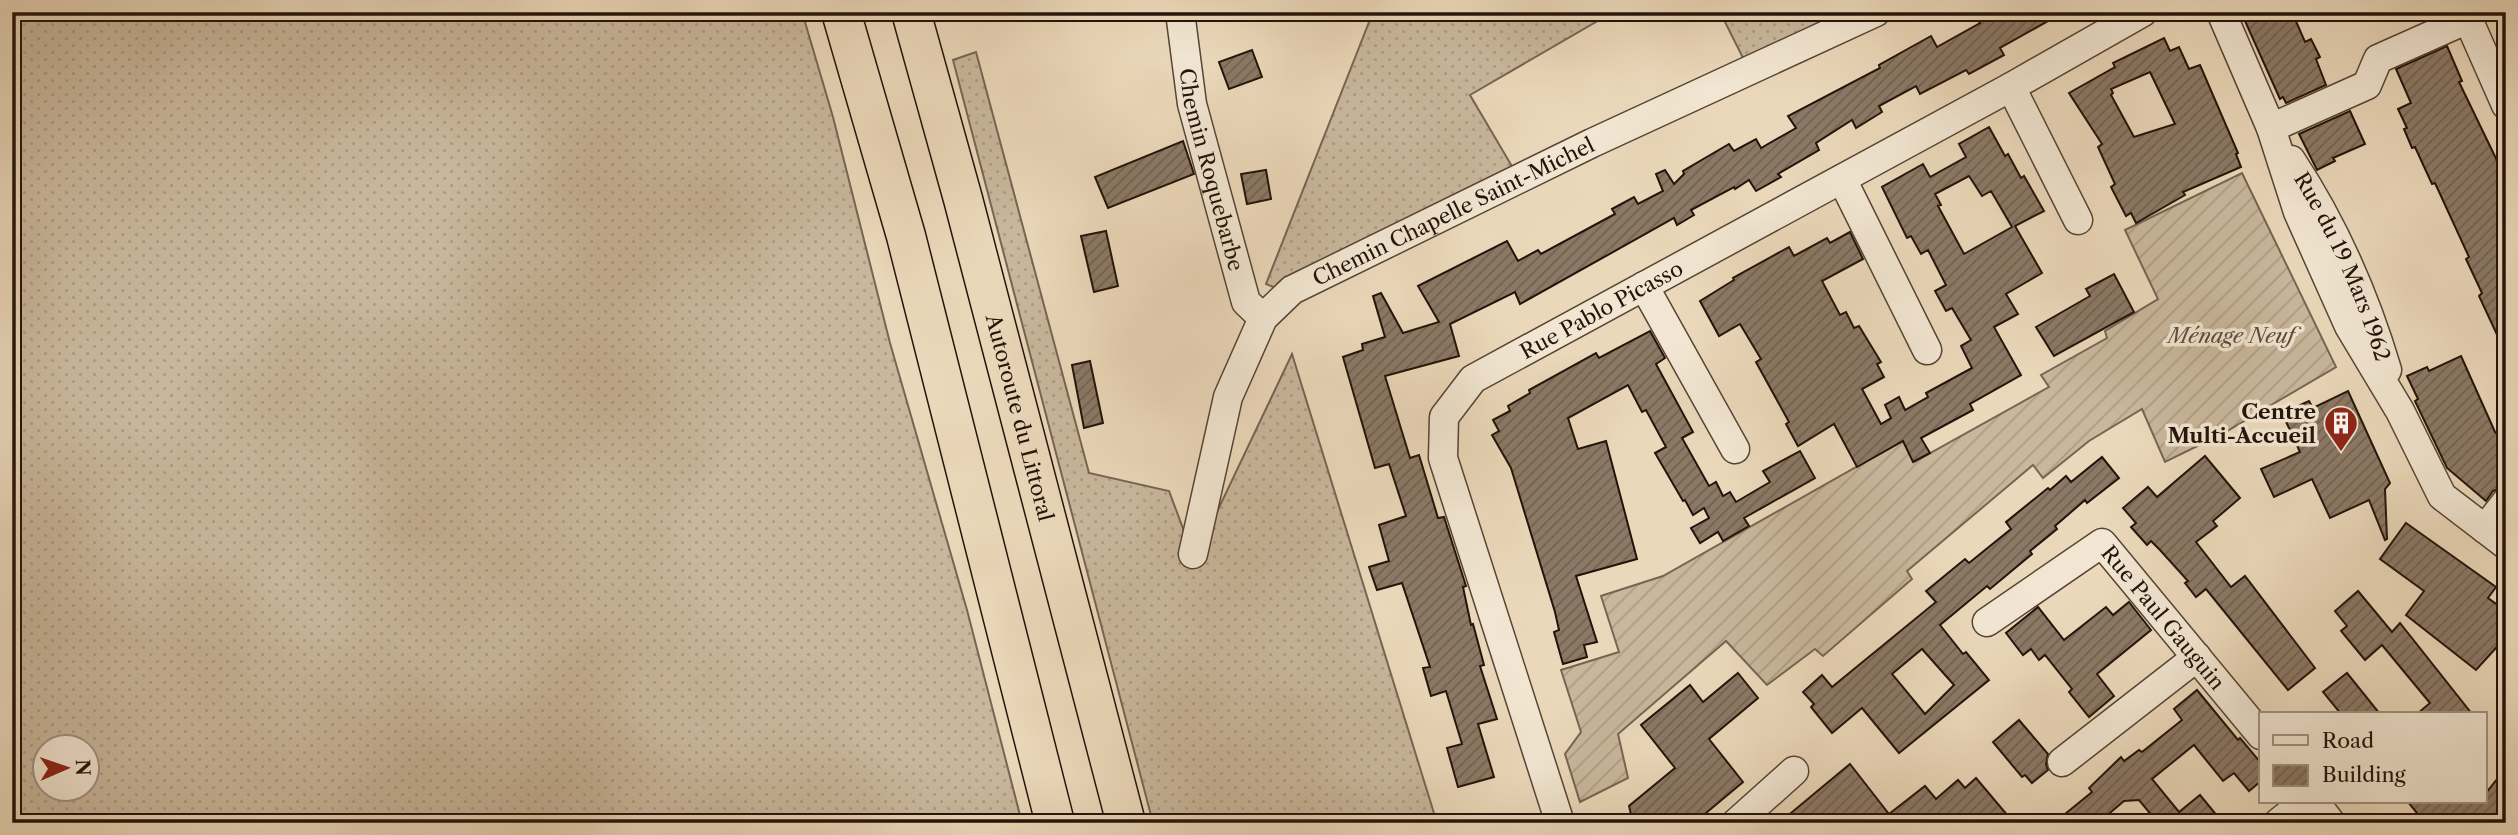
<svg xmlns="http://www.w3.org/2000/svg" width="2518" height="835" viewBox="0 0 2518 835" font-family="'Libre Caslon Text',serif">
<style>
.grass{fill:url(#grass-dots);stroke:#766553;stroke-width:2;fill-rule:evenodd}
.garden{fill:url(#garden-furrows);stroke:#766553;stroke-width:2}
.building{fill:url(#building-hatch);stroke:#23130a;stroke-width:2;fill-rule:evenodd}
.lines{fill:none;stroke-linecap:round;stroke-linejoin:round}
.minor-casing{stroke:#554436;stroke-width:31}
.motorway-casing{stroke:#23130a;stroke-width:41}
.minor{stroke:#f2e6d2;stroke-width:28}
.motorway{stroke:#ebd8ba;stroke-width:38}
.labels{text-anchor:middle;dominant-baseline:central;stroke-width:7;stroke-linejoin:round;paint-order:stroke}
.street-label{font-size:21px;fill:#23130a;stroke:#f2e6d2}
.park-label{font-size:21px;font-style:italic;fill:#5d4c3d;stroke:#f2e6d2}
.poi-label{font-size:21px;font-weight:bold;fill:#23130a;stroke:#f2e6d2;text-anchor:end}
</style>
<defs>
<pattern id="grass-dots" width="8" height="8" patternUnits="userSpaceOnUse" patternTransform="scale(1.75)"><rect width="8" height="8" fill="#c9b79c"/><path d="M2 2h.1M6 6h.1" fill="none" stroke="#ac9c85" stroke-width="1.8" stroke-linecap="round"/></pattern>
<pattern id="garden-furrows" width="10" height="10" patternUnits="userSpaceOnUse" patternTransform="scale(1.75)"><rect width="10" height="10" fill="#c9b79c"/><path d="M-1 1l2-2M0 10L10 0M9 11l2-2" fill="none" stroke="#ac9c85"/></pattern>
<pattern id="building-hatch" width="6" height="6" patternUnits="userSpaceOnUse" patternTransform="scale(1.75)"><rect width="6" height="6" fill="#8b7966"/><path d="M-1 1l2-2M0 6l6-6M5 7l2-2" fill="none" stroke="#716252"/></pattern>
</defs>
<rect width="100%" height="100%" fill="#ebd8ba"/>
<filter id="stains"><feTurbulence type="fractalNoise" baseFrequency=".00286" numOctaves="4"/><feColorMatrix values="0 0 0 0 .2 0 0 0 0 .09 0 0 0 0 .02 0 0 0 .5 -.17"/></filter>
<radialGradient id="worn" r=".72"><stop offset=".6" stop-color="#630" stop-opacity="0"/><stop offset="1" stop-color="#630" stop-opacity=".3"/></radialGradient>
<!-- grass -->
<g class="grass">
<path d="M12 12H802L833 117 890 343 967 610 1022 823H12ZM46 748H88V790H46Z"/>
<path d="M1373 12H1613L1470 95 1513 168 1278 289 1266 284Z"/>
<path d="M1720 12H1841L1745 62Z"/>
<path d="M976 52 1089 473 1169 491 1184 531 1206 535 1292 354 1437 823H1153L953 60Z"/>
</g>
<!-- garden -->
<path class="garden" d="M2242 173 2336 367 2222 434 2165 462 2142 409 2089 441 2043 478 2033 465 1907 571 1912 579 1823 656 1815 649 1767 685 1726 641 1618 734 1628 778 1580 802 1565 754 1581 732 1561 670 1619 652 1601 596 1663 576 1904 440 1914 462 2049 387 2041 375 2107 338 2105 331 2158 299 2125 230Z"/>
<!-- building -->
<g class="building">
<path d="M1974 12H2064L2000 48 2004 55 1969 74 1966 70 1920 94 1916 86 1879 106 1882 112 1856 128 1852 120 1816 143 1819 150 1778 174 1781 177 1756 191 1749 180 1735 189 1734 187 1691 210 1694 215 1677 225 1674 218 1520 304 1515 292 1450 324 1459 356 1385 376 1410 458 1419 455 1438 518 1444 517 1466 586 1463 587 1471 625 1473 624 1484 665 1480 666 1497 719 1478 724 1494 777 1458 787 1447 748 1462 744 1446 691 1431 696 1423 668 1430 667 1402 583 1377 590 1369 567 1389 561 1379 525 1406 516 1389 464 1375 468 1343 357 1363 350 1362 344 1385 337 1373 296 1381 293 1403 333 1439 322 1418 286 1507 241 1518 261 1538 250 1541 254 1615 214 1612 209 1634 197 1638 204 1663 191 1656 174 1665 170 1674 184 1684 174 1683 171 1729 144 1734 151 1756 139 1761 148 1796 128 1788 116 1880 68 1879 65 1931 36 1937 47 1980 23Z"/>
<path d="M2263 12H2292L2305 42 2311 39 2320 57 2316 59 2326 85 2286 103 2283 97 2280 99 2245 21Z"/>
<path d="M2164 38 2170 51 2179 47 2189 69 2200 65 2238 153 2236 154 2241 167 2183 192 2185 195 2136 223 2131 213 2126 216 2111 187 2115 184 2098 147 2102 144 2069 93 2115 67 2113 63ZM2150 72 2175 124 2134 137 2111 95 2113 93 2111 89Z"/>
<path d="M2447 46 2462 81 2459 82 2504 175 2498 177 2506 194V354L2479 296 2482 293 2466 259 2469 257 2435 183 2432 184 2415 147 2412 148 2404 129 2407 128 2398 109 2411 103 2396 69Z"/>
<path d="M1252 50 1262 77 1229 89 1219 62Z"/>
<path d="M2350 111 2365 144 2333 158 2335 161 2317 170 2299 134Z"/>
<path d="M1989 127 2005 156 2008 154 2021 178 2024 176 2044 211 2015 226 2042 273 2006 294 2018 314 1994 327 2021 375 1970 404 1973 410 1921 438 1930 453 1913 462 1903 441 1857 467 1834 424 1798 446 1786 424 1789 422 1756 362 1761 359 1740 324 1719 336 1700 301 1734 280 1733 278 1789 247 1794 256 1827 238 1830 243 1850 232 1863 259 1822 281 1840 315 1846 312 1854 328 1859 326 1881 362 1877 364 1884 377 1862 389 1881 424 1891 418 1885 405 1899 397 1905 410 1928 397 1926 393 1972 368 1961 346 1971 340 1952 308 1946 311 1935 291 1946 285 1928 250 1921 254 1911 236 1907 238 1882 187 1923 164 1930 177 1966 157 1959 144ZM1969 176 1982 196 1991 191 2012 227 1964 254 1938 206 1941 205 1935 194Z"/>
<path d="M1183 141 1194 174 1108 208 1095 177Z"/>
<path d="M1266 170 1271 199 1247 204 1241 174Z"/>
<path d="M1106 231 1118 286 1094 292 1081 236Z"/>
<path d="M2114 274 2134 312 2054 356 2036 327 2090 296 2086 289Z"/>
<path d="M1650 331 1665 358 1656 364 1693 432 1682 438 1709 486 1716 482 1723 496 1730 492 1736 502 1770 482 1763 471 1800 451 1815 478 1744 518 1749 526 1723 541 1718 532 1700 543 1691 528 1709 518 1704 508 1693 515 1685 500 1683 501 1655 453 1666 447 1646 410 1642 412 1628 385 1568 418 1578 449 1606 441 1637 559 1576 576 1597 642 1584 645 1587 657 1563 664 1554 632 1559 630 1555 612 1511 468 1492 435 1499 431 1493 420 1510 411 1508 406 1530 393 1529 390 1596 353 1599 358Z"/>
<path d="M2461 356 2495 432 2506 440V486L2493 491 2486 501 2447 468 2415 401 2418 399 2407 376 2427 367 2429 371Z"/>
<path d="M1090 361 1103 423 1084 428 1072 365Z"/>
<path d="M2348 391 2390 483 2385 489 2387 539 2385 540 2369 500 2330 518 2312 479 2274 497 2261 469 2300 452 2282 413 2309 401 2313 408Z"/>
<path d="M2205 456 2240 498 2213 521 2217 526 2196 542 2231 587 2245 576 2315 668 2288 690 2206 589 2196 597 2185 583 2188 581 2160 550 2151 541 2147 545 2131 527 2136 523 2123 508 2148 487 2157 497Z"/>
<path d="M2102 457 2119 478 2087 503 2085 500 2055 526 2057 529 2030 551 2032 554 1990 589 1987 586 1940 625 1963 654 1966 652 1989 680 1899 753 1862 708 1832 733 1811 707 1814 704 1803 692 1822 675 1832 687 1936 602 1926 591 1965 559 1969 563 2011 529 2006 522 2048 488 2050 490 2066 476 2071 482ZM1922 649 1954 685 1925 714 1892 674Z"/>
<path d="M2406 523 2496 587 2488 598 2506 611V637L2476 670 2406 615 2424 591 2380 559Z"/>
<path d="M2358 591 2392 632 2400 623 2472 714H2417L2430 703 2382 645 2365 660 2341 631 2347 626 2335 611Z"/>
<path d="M2129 602 2151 630 2097 674 2114 696 2089 717 2069 692 2072 689 2045 655 2039 660 2031 649 2023 655 2006 633 2038 607 2064 640 2106 607 2113 615Z"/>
<path d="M1738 673 1758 698 1709 739 1743 782 1694 823H1633L1629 806 1675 768 1641 725 1690 685 1703 702Z"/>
<path d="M2347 673 2380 714H2341L2323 692Z"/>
<path d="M2197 690 2238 740 2240 738 2261 763V781L2249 791 2234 773 2223 781 2194 745 2152 779 2179 812 2200 795 2223 823H2158L2139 800 2124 801 2098 823H2054L2092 792 2089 788 2121 757 2124 761 2139 750 2142 752 2182 720 2174 709Z"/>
<path d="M2019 720 2048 754 2046 764 2048 770 2032 783 2025 775 2022 777 1993 742Z"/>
<path d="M1850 764 1889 814 1925 786 1936 799 1958 780 1965 788 1976 778 2014 823H1779Z"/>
<path d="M2506 768V806L2485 823H2425L2408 802H2485V794Z"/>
</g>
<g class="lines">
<!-- minor casing -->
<g class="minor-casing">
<g id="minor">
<path id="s1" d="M1180 12 1192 104 1246 302 1263 318"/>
<path d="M2221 12 2271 128 2298 212 2349 326 2400 411 2442 496 2506 545"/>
<path d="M2011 87 2078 220"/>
<path d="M2271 128 2367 85 2378 59 2468 19 2506 105"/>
<path id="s2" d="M2291 160C2334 225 2365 296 2387 370"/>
<path d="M1842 179 1927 350"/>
<path d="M1644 286 1735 449"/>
<path d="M2485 529 2506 502"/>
<path id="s3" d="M1193 554 1228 397 1263 318 1292 290 1592 143 1876 12"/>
<path id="s4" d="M1987 622 2102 543 2261 735"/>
<path d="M2062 762 2197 657"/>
<path d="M2315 802 2331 823"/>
<path id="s5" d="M1560 823 1443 458 1444 417 1473 379 2011 87 2143 12"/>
<path d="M1736 823 1794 771"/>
<path d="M2278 823 2304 802"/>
</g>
</g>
<!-- motorway casing -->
<g class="motorway-casing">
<g id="motorway">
<path d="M841 12 906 236 1055 823"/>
<path id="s6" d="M911 12 963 199 1126 823"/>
</g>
</g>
<!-- minor -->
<use href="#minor" class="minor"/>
<!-- motorway -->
<use href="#motorway" class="motorway"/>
</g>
<!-- icons -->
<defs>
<g id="building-pin" transform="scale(1.75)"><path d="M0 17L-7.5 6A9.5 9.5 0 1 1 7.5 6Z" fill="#8f2418" stroke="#f2e6d2"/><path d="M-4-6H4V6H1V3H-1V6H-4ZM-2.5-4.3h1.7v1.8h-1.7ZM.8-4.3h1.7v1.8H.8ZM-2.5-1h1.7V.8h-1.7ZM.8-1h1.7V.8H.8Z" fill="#fff"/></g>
</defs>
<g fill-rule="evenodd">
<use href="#building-pin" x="2341" y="423"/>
</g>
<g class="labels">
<!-- street labels -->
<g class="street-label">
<text stroke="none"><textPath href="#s1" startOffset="161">Chemin Roquebarbe</textPath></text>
<text stroke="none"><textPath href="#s3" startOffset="467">Chemin Chapelle Saint-Michel</textPath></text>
<text stroke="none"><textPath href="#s2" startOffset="119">Rue du 19 Mars 1962</textPath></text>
<text stroke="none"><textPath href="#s5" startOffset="618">Rue Pablo Picasso</textPath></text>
<text stroke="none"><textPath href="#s6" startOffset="420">Autoroute du Littoral</textPath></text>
<text stroke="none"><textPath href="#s4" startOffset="236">Rue Paul Gauguin</textPath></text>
</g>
<!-- park labels -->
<g class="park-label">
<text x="2231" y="335">Ménage Neuf</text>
</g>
<!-- poi labels -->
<g class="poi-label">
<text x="2316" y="411">Centre<tspan x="2316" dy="24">Multi-Accueil</tspan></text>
</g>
</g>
<!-- margin -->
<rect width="2518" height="835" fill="none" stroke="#ebd8ba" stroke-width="42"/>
<rect x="14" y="14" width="2490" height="807" fill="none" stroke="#23130a" stroke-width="3.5"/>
<rect x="21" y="21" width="2476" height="793" fill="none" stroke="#23130a" stroke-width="2"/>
<!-- legend -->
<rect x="2259" y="712" width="228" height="91" fill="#f2e6d2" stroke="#9f9282" stroke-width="2"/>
<rect x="2273" y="735" width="35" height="10" fill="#f2e6d2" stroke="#9f9282" stroke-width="2"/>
<text x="2322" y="748" font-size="21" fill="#23130a">Road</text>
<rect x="2273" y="765" width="35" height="21" fill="url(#building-hatch)" stroke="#9f9282" stroke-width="2"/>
<text x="2322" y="782" font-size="21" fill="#23130a">Building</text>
<!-- north arrow -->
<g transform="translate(66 768) rotate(88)"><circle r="33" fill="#f2e6d2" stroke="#9f9282" stroke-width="2"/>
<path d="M0-5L12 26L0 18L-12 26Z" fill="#8f2418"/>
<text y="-10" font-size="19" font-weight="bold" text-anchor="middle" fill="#23130a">N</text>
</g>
<rect width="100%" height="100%" filter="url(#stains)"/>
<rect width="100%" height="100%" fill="url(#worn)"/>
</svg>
